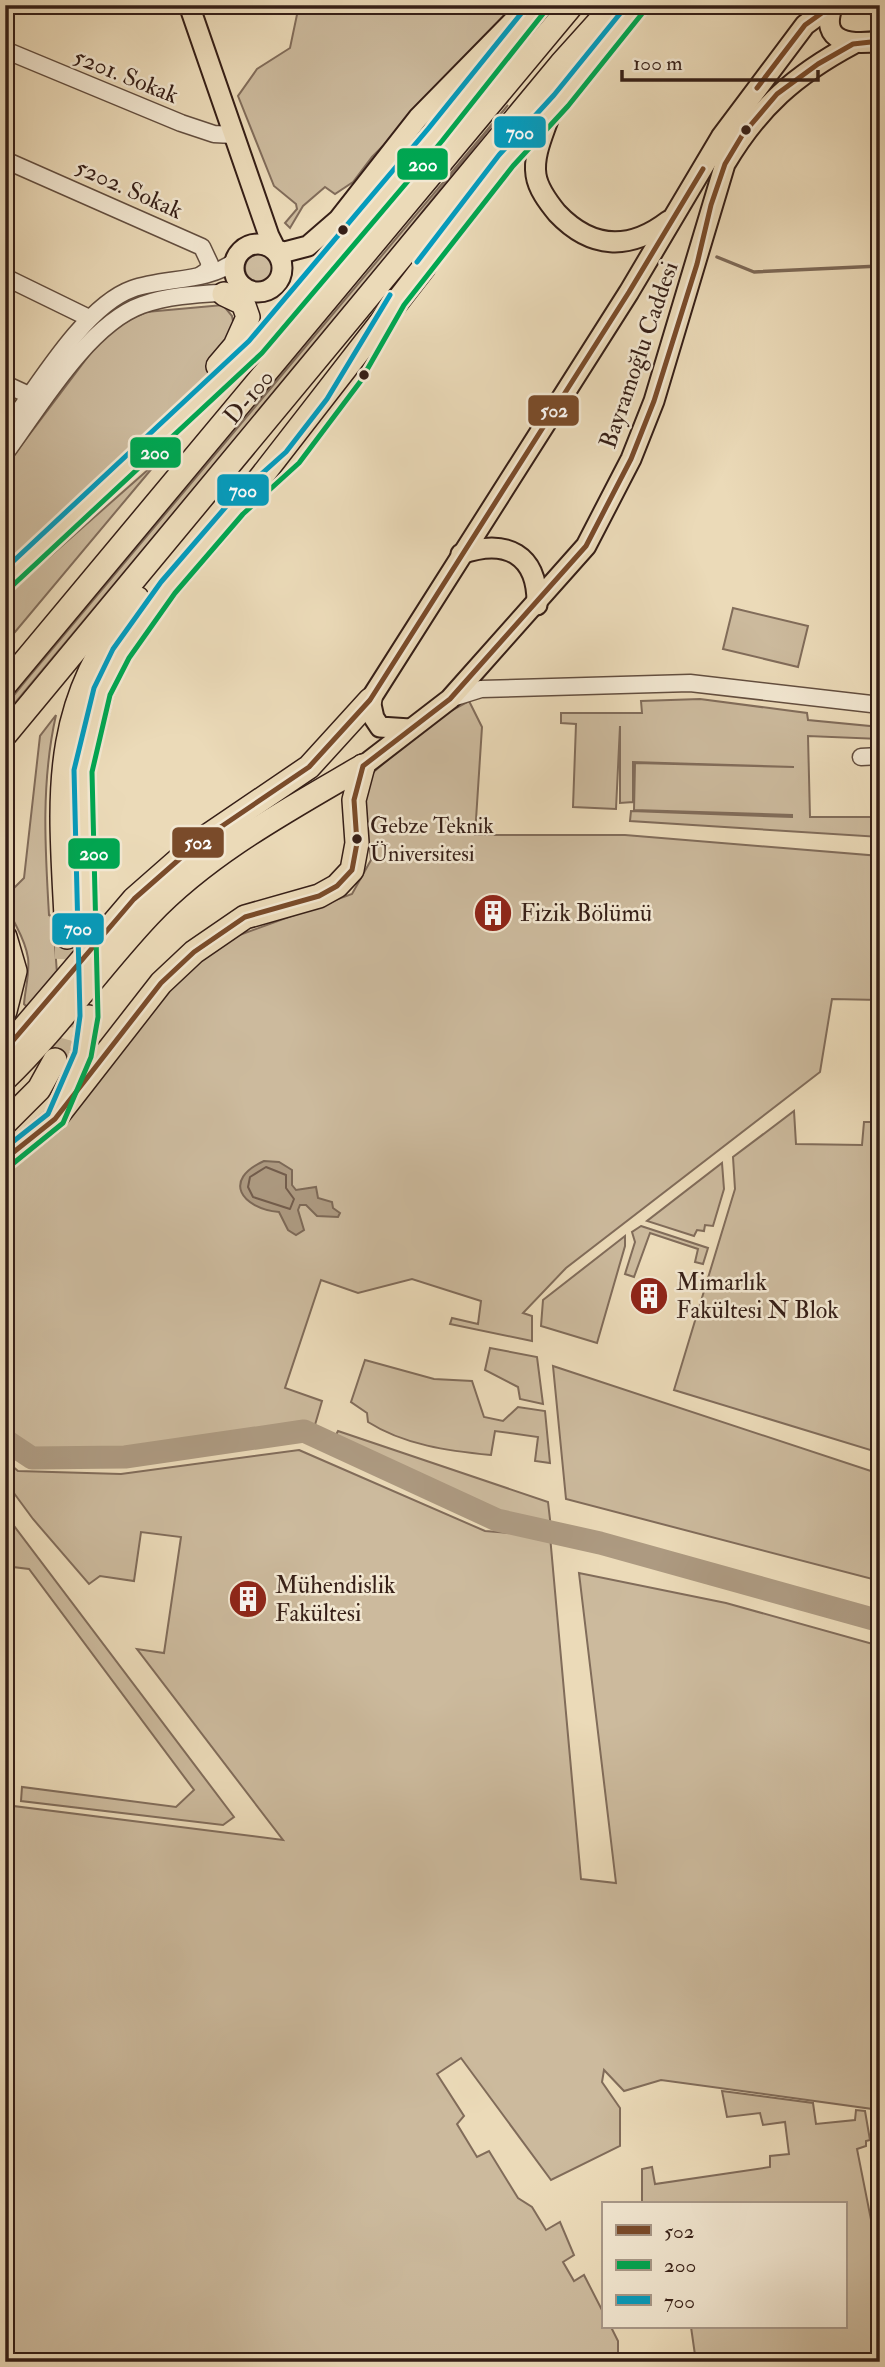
<svg xmlns="http://www.w3.org/2000/svg" width="885" height="2367" viewBox="0 0 885 2367" font-family="'IM FELL Double Pica',serif">
<style>
.green{fill:#ccba9d;stroke:#816c5a;stroke-width:2}
.water{fill:#ad9a81;stroke:#7d6957;stroke-width:2}
.lines{fill:none;stroke-linecap:round;stroke-linejoin:round}
.shore{stroke:#725c4c;stroke-width:2}
.stream{stroke:#7d6957;stroke-width:3.5}
.river{stroke:#ad9a81;stroke-width:23}
.highway-tunnel{stroke:#c7b598;stroke-width:23;stroke-dasharray:23 11;stroke-linecap:butt}
.minor-casing{stroke:#634e3f;stroke-width:19}
.major-casing{stroke:#361f17;stroke-width:23}
.highway-casing{stroke:#361f17;stroke-width:26}
.minor{stroke:#f2e7d1;stroke-width:16}
.major{stroke:#ebdab8;stroke-width:19}
.highway{stroke:#ebdab8;stroke-width:23}
.bus-1-casing{stroke:#f2e7d1;stroke-width:10}
.bus-2-casing{stroke:#f2e7d1;stroke-width:10}
.bus-3-casing{stroke:#f2e7d1;stroke-width:10}
.bus-1{stroke:#7a4b2a;stroke-width:5}
.bus-2{stroke:#00a651;stroke-width:5}
.bus-3{stroke:#059bbc;stroke-width:5}
.bus-dot{fill:#361f17;stroke:#f2e7d1;stroke-width:2.5}
.labels{text-anchor:middle;dominant-baseline:central;stroke-width:5;stroke-linejoin:round;paint-order:stroke}
.bus-label{font-size:22px;fill:#361f17;stroke:#f2e7d1;text-anchor:start}
.street-label{font-size:24px;fill:#361f17;stroke:#f2e7d1}
.poi-label{font-size:24px;fill:#361f17;stroke:#f2e7d1;text-anchor:start}
.line-badge{stroke:#f2e7d1;stroke-width:2.5}
.badge-label{font-size:19px;text-anchor:middle;font-weight:bold;fill:#fff}
</style>
<rect width="100%" height="100%" fill="#ebdab8"/>
<filter id="stains"><feTurbulence type="fractalNoise" baseFrequency=".00286" numOctaves="4"/><feColorMatrix values="0 0 0 0 .2 0 0 0 0 .09 0 0 0 0 .02 0 0 0 .5 -.17"/></filter>
<radialGradient id="worn" r=".72"><stop offset=".6" stop-color="#630" stop-opacity="0"/><stop offset="1" stop-color="#630" stop-opacity=".3"/></radialGradient>
<!-- green -->
<g class="green">
<path d="M299 5H523L372 157 353 182 335 194 325 187 303 206 290 228 285 223 297 209 296 204 274 186 238 96 257 69 290 48Z"/>
<path d="M508 105 362 287 5 715V706L27 679Z"/>
<circle cx="259" cy="268" r="14"/>
<path d="M223 305 232 316 234 326 215 371 5 573V467L96 346 119 325 146 312Z"/>
<path d="M159 460 5 644V596Z"/>
<path d="M733 608 808 626 798 667 723 649Z"/>
<path d="M700 699 807 713 808 720 880 727V739L808 736 810 817H880V837L630 821 631 811 792 817V815L634 810 635 763 794 767 633 762V802L620 803V726L616 809 573 807 576 724 561 723V713H642L641 701Z"/>
<path d="M469 701 482 727 475 835H625L880 856V960L872 961 871 975H880V1000L832 999 820 1072 566 1268 523 1313 532 1316V1341L450 1324 452 1318 478 1324 481 1301 412 1279 358 1293 321 1280 285 1388 322 1401 312 1435 304 1431 125 1457 32 1458 5 1440V1173L47 1140 181 976 234 937 352 894 371 860 364 800 369 776 434 720Z"/>
<path d="M56 715C41 782 45 848 49 915L53 917 57 974 30 1010 24 1004C25 990 30 972 28 958 24 930 5 917 5 889L10 892 24 878 40 736Z"/>
<path d="M794 1111 796 1144 862 1145 864 1122H880V1453L674 1390 735 1189 733 1157Z"/>
<path d="M722 1163 724 1189 713 1226 705 1225 704 1231 697 1230 694 1236 647 1221Z"/>
<path d="M641 1226 708 1248 703 1264 695 1262 698 1249 650 1233 634 1277 625 1274 635 1242 632 1232Z"/>
<path d="M625 1236V1246L597 1343 541 1326 543 1300Z"/>
<path d="M490 1348 537 1357 543 1404 520 1399 518 1387 485 1370Z"/>
<path d="M365 1360 434 1379 472 1381 484 1417 503 1421 518 1407 545 1411 550 1463 535 1461 538 1437 495 1431 491 1455C449 1451 404 1445 368 1422L367 1413 351 1402Z"/>
<path d="M553 1366 880 1474V1581L566 1499Z"/>
<path d="M338 1431 548 1502 551 1528 488 1514 331 1444Z"/>
<path d="M299 1450 485 1531 550 1536 581 1879 616 1883 579 1573 726 1603 880 1646V2110L661 2080 624 2091 604 2070 602 2082 620 2108V2146L551 2180 461 2058 437 2074 464 2116 457 2124 477 2157 489 2151 518 2198 532 2207 546 2230 560 2222 574 2255 563 2262 574 2281 584 2275 603 2312V2327H611L618 2341V2362H5V1805L283 1840 137 1649 164 1653 181 1537 141 1532 134 1581 100 1576 89 1584 33 1519 5 1481V1460L18 1471 121 1474Z"/>
<path d="M5 1514 234 1817 223 1825 21 1801 22 1787 176 1807 194 1790 29 1569 5 1566Z"/>
<path d="M722 2091 813 2103 816 2124 855 2120 856 2110 865 2111 870 2140 866 2141V2146L857 2149 880 2265V2362H696L691 2327H845V2204H642V2169L652 2167 655 2184 770 2167V2156L789 2154 785 2122 763 2125 760 2113 727 2117Z"/>
</g>
<!-- water -->
<path class="water" d="M264 1161 279 1162 292 1170V1185L296 1190 316 1187 318 1198 332 1202 333 1208 340 1213 338 1217 317 1216 306 1205H300L298 1210 304 1230 296 1235 288 1230 279 1212C241 1208 222 1180 264 1161Z"/>
<g class="lines">
<!-- shore -->
<path class="shore" d="M266 1167 286 1175V1188L294 1199 290 1209 253 1197 248 1187 250 1177Z"/>
<!-- stream -->
<path class="stream" d="M717 257 754 272 880 266"/>
<!-- river -->
<path class="river" d="M5 1440 32 1458 125 1457 304 1431 497 1520 600 1543 880 1621"/>
<!-- highway-tunnel -->
<g class="highway-tunnel">
<path d="M87 911 89 1017"/>
<path d="M55 1060 63 1032 67 937"/>
</g>
<!-- minor casing -->
<g class="minor-casing">
<g id="minor">
<path d="M5 50 181 123 214 134 233 135"/>
<path d="M5 160 202 247 210 264 207 271 201 275"/>
<path d="M5 277 89 318"/>
<path d="M5 384 31 396H39"/>
<path d="M5 431C36 389 84 306 132 289 164 277 207 283 235 261"/>
<path d="M5 454C38 409 88 324 142 305 175 293 213 294 248 291"/>
<path d="M452 698 481 689 690 683 880 705"/>
<path d="M861 757 880 756"/>
</g>
</g>
<!-- major casing -->
<g class="major-casing">
<g id="major">
<path d="M189 5 269 236 276 250 285 252 308 246 338 220 418 118 522 12"/>
<path d="M833 5C818 44 853 45 880 41"/>
<path d="M878 5 880 10"/>
<path d="M549 117C543 135 533 156 536 175 538 189 548 202 557 213 591 249 629 251 668 221"/>
<circle cx="258" cy="268" r="24"/>
<path d="M424 267 506 160 561 101 638 5"/>
<path d="M461 554C506 538 538 554 537 605"/>
<path d="M410 729 380 727 374 718 370 700 629 292 721 137 805 25 832 5"/>
<path d="M363 766 450 699 586 546 631 459 654 401 725 164C759 107 795 75 853 44"/>
</g>
</g>
<!-- highway casing -->
<g class="highway-casing">
<g id="highway">
<path d="M218 366 235 346 248 317 243 303 224 294"/>
<path d="M5 581 255 347 435 135 539 5"/>
<path d="M5 685 572 5"/>
<path d="M5 735 561 64 614 5"/>
<path d="M87 911 83 771 102 692 121 653 168 588 237 508 424 267"/>
<path d="M5 937 15 971 5 1011"/>
<path d="M67 937C61 802 45 711 137 598"/>
<path d="M5 1050 134 899 200 841 309 767 370 700"/>
<path d="M5 1079C58 1028 99 968 149 915 209 852 288 810 363 766"/>
<path d="M70 1087 83 1054 89 1017"/>
<path d="M5 1123 39 1089 55 1060"/>
<path d="M5 1159 55 1119 161 983 194 952 245 917 319 896 337 886 352 870 357 843 354 800 363 766"/>
</g>
</g>
<!-- minor -->
<use href="#minor" class="minor"/>
<!-- major -->
<use href="#major" class="major"/>
<!-- highway -->
<use href="#highway" class="highway"/>
<!-- bus-1 casing -->
<g class="bus-1-casing">
<g id="bus-1">
<path d="M757 88 805 25 833 5"/>
<path d="M5 1050 134 899 200 841 309 767 370 700 629 292 703 169"/>
<path d="M5 1159 55 1119 161 983 194 952 245 917 319 896 337 886 352 870 357 843 354 800 363 766 450 699 586 546 631 459 654 401 697 264 711 205 725 164 743 134 777 94 818 64 853 44 880 41"/>
</g>
</g>
<!-- bus-2 casing -->
<g class="bus-2-casing">
<g id="bus-2">
<path d="M11 587 262 353 442 141 546 10"/>
<path d="M10 1166 63 1123 91 1057 98 1017 92 772 110 695 129 658 175 593 243 514 299 463 360 382 404 305 513 166 568 106 645 10"/>
</g>
</g>
<!-- bus-3 casing -->
<g class="bus-3-casing">
<g id="bus-3">
<path d="M417 262 499 155 554 95 627 5"/>
<path d="M5 569 249 341 428 129 528 5"/>
<path d="M5 1148 48 1114 75 1052 80 1016 74 770 94 688 113 649 161 582 230 502 286 452 327 399 390 295"/>
</g>
</g>
<!-- bus-1 -->
<use href="#bus-1" class="bus-1"/>
<!-- bus-2 -->
<use href="#bus-2" class="bus-2"/>
<!-- bus-3 -->
<use href="#bus-3" class="bus-3"/>
</g>
<!-- icons -->
<defs>
<g id="building-disc" transform="scale(2.0125)"><circle r="9.5" fill="#8f2418" stroke="#f2e7d1"/><path d="M-4-6H4V6H1V3H-1V6H-4ZM-2.5-4.3h1.7v1.8h-1.7ZM.8-4.3h1.7v1.8H.8ZM-2.5-1h1.7V.8h-1.7ZM.8-1h1.7V.8H.8Z" fill="#fff"/></g>
</defs>
<g fill-rule="evenodd">
<use href="#building-disc" x="493" y="913"/>
<use href="#building-disc" x="649" y="1296"/>
<use href="#building-disc" x="248" y="1599"/>
</g>
<!-- markers -->
<g class="bus-dot">
<circle cx="746" cy="130" r="6"/>
<circle cx="343" cy="230" r="6"/>
<circle cx="364" cy="375" r="6"/>
<circle cx="357" cy="839" r="6"/>
</g>
<g class="labels">
<!-- bus labels -->
<g class="bus-label">
<text x="370" y="826">Gebze Teknik<tspan x="370" dy="28">Üniversitesi</tspan></text>
</g>
<!-- street labels -->
<g class="street-label">
<text transform="translate(126 76) rotate(22)">5201. Sokak</text>
<text transform="translate(129 189) rotate(24)">5202. Sokak</text>
<text transform="translate(639 355) rotate(-71)">Bayramoğlu Caddesi</text>
<text transform="translate(249 397) rotate(-50)">D-100</text>
</g>
<!-- poi labels -->
<g class="poi-label">
<text x="520" y="913">Fizik Bölümü</text>
<text x="676" y="1282">Mimarlık<tspan x="676" dy="28">Fakültesi N Blok</tspan></text>
<text x="275" y="1585">Mühendislik<tspan x="275" dy="28">Fakültesi</tspan></text>
</g>
</g>
<g class="line-badge">
<rect x="493" y="115" width="54" height="34" rx="7" fill="#059bbc"/>
<rect x="396" y="147" width="53" height="34" rx="7" fill="#00a651"/>
<rect x="527" y="394" width="53" height="33" rx="7" fill="#7a4b2a"/>
<rect x="129" y="436" width="53" height="33" rx="7" fill="#00a651"/>
<rect x="216" y="473" width="54" height="34" rx="7" fill="#059bbc"/>
<rect x="171" y="826" width="54" height="33" rx="7" fill="#7a4b2a"/>
<rect x="67" y="837" width="54" height="33" rx="7" fill="#00a651"/>
<rect x="51" y="912" width="54" height="34" rx="7" fill="#059bbc"/>
</g>
<g class="badge-label">
<text x="520" y="139">700</text>
<text x="423" y="171">200</text>
<text x="554" y="417">502</text>
<text x="155" y="459">200</text>
<text x="243" y="497">700</text>
<text x="198" y="849">502</text>
<text x="94" y="860">200</text>
<text x="78" y="935">700</text>
</g>
<!-- margin -->
<rect width="885" height="2367" fill="none" stroke="#ebdab8" stroke-width="28"/>
<rect x="7" y="7" width="871" height="2353" fill="none" stroke="#361f17" stroke-width="3.5"/>
<rect x="14" y="14" width="857" height="2339" fill="none" stroke="#361f17" stroke-width="2"/>
<!-- legend -->
<rect x="602" y="2202" width="245" height="126" fill="#f2e7d1" stroke="#a79787" stroke-width="2"/>
<rect x="616" y="2225" width="35" height="10" fill="#7a4b2a" stroke="#a79787" stroke-width="2"/>
<text x="664" y="2238" font-size="21" fill="#361f17">502</text>
<rect x="616" y="2260" width="35" height="10" fill="#00a651" stroke="#a79787" stroke-width="2"/>
<text x="664" y="2272" font-size="21" fill="#361f17">200</text>
<rect x="616" y="2295" width="35" height="10" fill="#059bbc" stroke="#a79787" stroke-width="2"/>
<text x="664" y="2308" font-size="21" fill="#361f17">700</text>
<!-- scale -->
<path d="M622 70v10h196v-10" fill="none" stroke="#361f17" stroke-width="3.5"/>
<text x="633" y="70" font-size="21" fill="#361f17" stroke="#f2e7d1" stroke-width="5" paint-order="stroke">100 m</text>
<rect width="100%" height="100%" filter="url(#stains)"/>
<rect width="100%" height="100%" fill="url(#worn)"/>
</svg>
